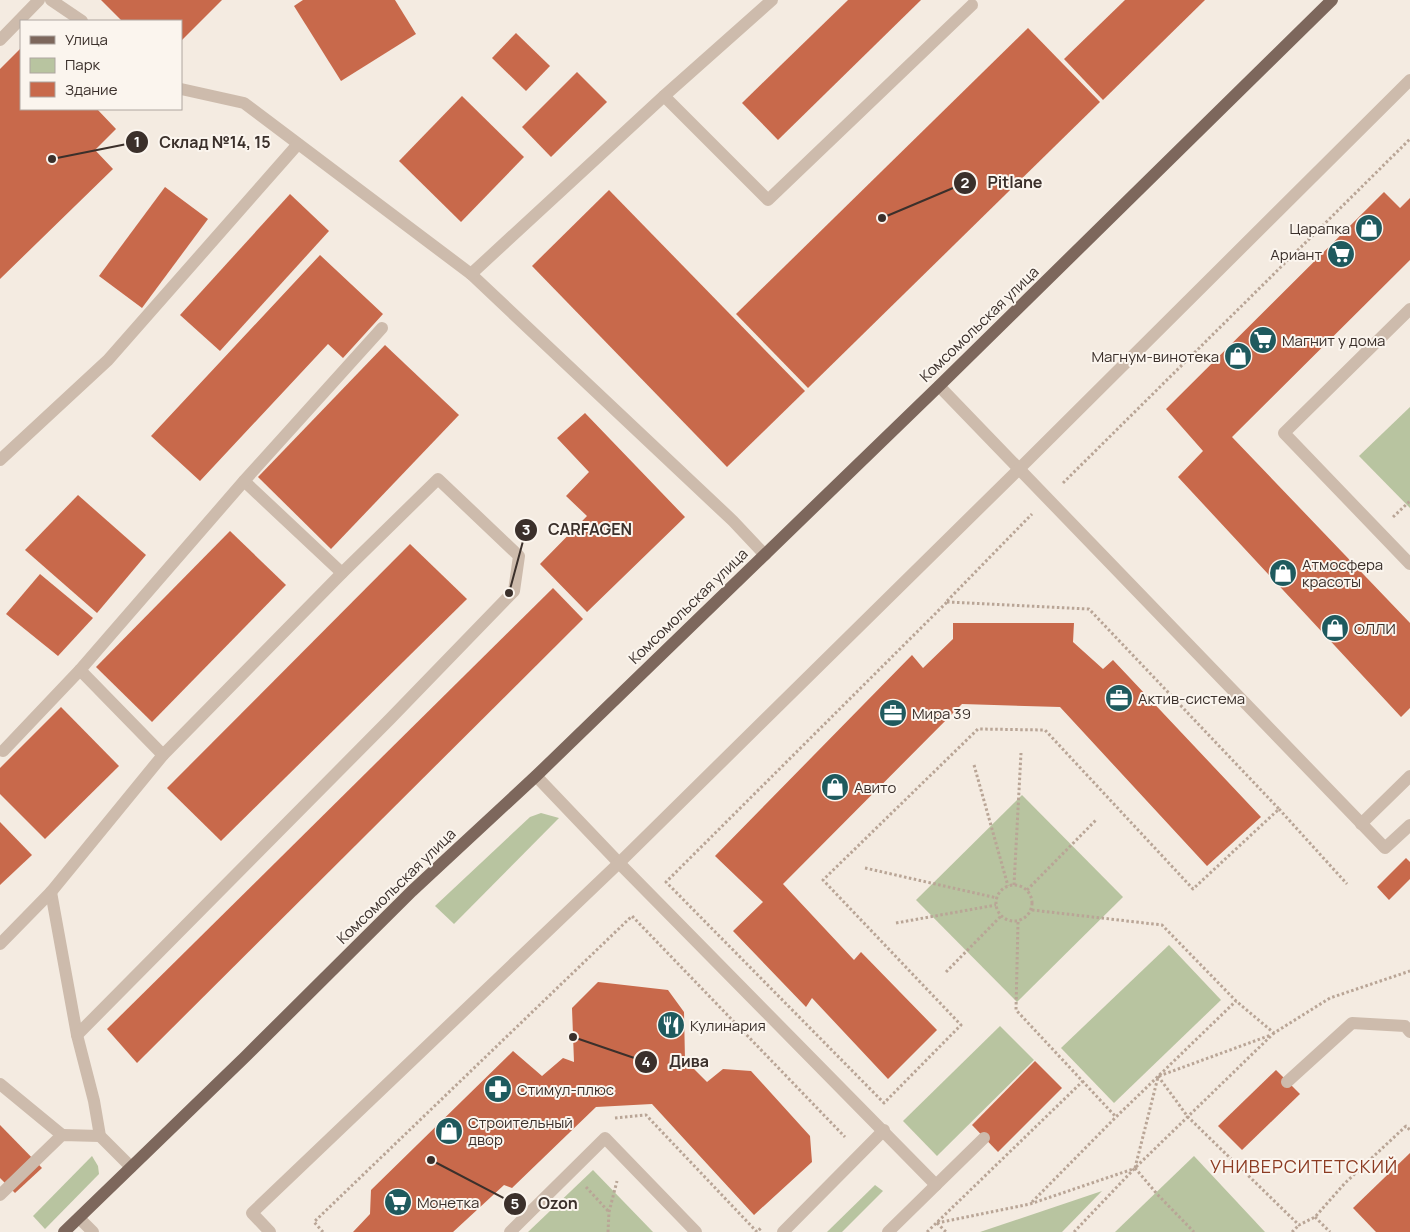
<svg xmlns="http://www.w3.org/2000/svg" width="1410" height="1232" viewBox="0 0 1410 1232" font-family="Manrope,sans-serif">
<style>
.green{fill:#b8c4a0}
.building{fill:#c8694b}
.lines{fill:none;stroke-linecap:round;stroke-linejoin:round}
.path{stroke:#b9a596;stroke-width:3;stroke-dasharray:2.5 2.5;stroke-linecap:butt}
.minor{stroke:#cdbbac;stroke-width:12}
.major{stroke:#7d675c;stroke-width:12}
.labels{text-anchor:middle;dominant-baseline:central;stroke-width:4;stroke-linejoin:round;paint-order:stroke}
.poi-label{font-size:15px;fill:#3b302b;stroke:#fbf5ee;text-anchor:start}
.street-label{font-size:15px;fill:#3b302b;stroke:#fbf5ee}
.quarter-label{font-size:18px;letter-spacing:1px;fill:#8c3b22;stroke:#fbf5ee}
.leader{fill:none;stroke:#3b302b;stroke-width:2}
.callout-dot{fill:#3b302b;stroke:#fbf5ee;stroke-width:2}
.mark-label{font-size:15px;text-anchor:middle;font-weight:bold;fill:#fff}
.callout-label{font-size:16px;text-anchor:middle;font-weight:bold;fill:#3b302b;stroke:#fbf5ee;stroke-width:4;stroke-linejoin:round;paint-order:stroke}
</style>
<rect width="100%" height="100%" fill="#f4ebe1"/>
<!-- green -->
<g class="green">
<path d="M1410 407V508L1359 456Z"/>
<path d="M1022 795 1123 897 1017 1002 916 900Z"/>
<path d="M541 813 559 818 454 924 435 906 530 817Z"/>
<path d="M1169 945 1221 1000 1114 1103 1061 1048Z"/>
<path d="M1000 1026 1034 1060 937 1156 903 1121Z"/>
<path d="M92 1156 98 1166 99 1174 45 1229 33 1216Z"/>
<path d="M1194 1156 1265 1232H1115Z"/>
<path d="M593 1170 653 1232H528Z"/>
<path d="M875 1185 883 1191 842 1232H827Z"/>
<path d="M1102 1191 1062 1232H980Z"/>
</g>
<!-- building -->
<g class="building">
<path d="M101 0H222L181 41V21H122Z"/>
<path d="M303 0H395L416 34 341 81 294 6Z"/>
<path d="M848 0H921L778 140 742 103Z"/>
<path d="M1125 0H1205L1103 100 1064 59Z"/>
<path d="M1028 28 1100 102 808 388 736 314Z"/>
<path d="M516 33 550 66 526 91 492 58Z"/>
<path d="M21 48V109H97L116 129 95 150 113 169 0 279V69Z"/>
<path d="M577 72 607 102 551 157 522 127Z"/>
<path d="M462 96 524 157 461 222 399 161Z"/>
<path d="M165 187 208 219 142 308 99 276Z"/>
<path d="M609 190 805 391 727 467 532 266Z"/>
<path d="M1384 192 1400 208 1410 198V260L1232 437 1410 623V708L1401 717 1178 477 1203 451 1166 409Z"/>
<path d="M290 194 329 231 220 351 180 315Z"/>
<path d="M320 255 383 314 343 358 328 344 200 481 151 436Z"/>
<path d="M385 345 459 415 331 549 258 477Z"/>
<path d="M585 413 685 517 587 612 540 564 587 516 566 496 589 472 557 438Z"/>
<path d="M78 495 146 555 97 613 25 550Z"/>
<path d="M230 531 286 585 152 722 96 667Z"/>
<path d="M410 544 467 599 221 841 167 788Z"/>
<path d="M40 574 93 618 58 656 6 614Z"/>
<path d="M553 588 583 619 137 1063 107 1029Z"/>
<path d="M953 623H1074L1073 642 1103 669 1113 660 1261 817 1207 866 1060 707 962 704 783 884 854 960 861 952 937 1030 888 1079 812 998 806 1007 733 931 763 902 715 856 912 655 923 668 953 639Z"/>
<path d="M61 707 119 766 45 839 0 794V768Z"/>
<path d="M0 822 32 855 0 885Z"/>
<path d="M1406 858 1410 862V879L1389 900 1377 887Z"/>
<path d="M598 982 668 990 684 1012 685 1060 707 1082 723 1069 751 1071 810 1136 812 1162 754 1215 652 1104 596 1107 512 1188 504 1185 453 1232H353L370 1214 371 1190 513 1051 542 1076 563 1058 574 1062 572 1008Z"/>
<path d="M1035 1061 1062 1088 998 1152 972 1125Z"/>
<path d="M1276 1070 1300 1094 1242 1150 1218 1126Z"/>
<path d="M0 1125 42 1168 15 1193 0 1178Z"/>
<path d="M1410 1153V1232H1376L1353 1208Z"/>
</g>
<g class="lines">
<!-- path -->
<g class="path">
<path d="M1063 483 1410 139"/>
<path d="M1393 517 1410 501"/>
<path d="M947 601 1032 514"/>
<path d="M947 602 1089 609 1279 809 1193 889 1045 730 978 729 823 880 961 1025 884 1103 666 882Z"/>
<path d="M974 765 1008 886"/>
<path d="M1279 809 1347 884"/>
<path d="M865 868 997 898"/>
<circle cx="1014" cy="903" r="18"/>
<path d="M1014 885 1021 753"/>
<path d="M1027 890 1096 820"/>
<path d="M1032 910 1162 925 1236 1001 1274 1033 1330 998 1410 971"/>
<path d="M1018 922 1016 1010 1116 1117 1236 1001"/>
<path d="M896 923 996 905"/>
<path d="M946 972 1001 916"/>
<path d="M1158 1076 1188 1117 1299 1225 1315 1217 1345 1183 1406 1126 1410 1130"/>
<path d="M1159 1076 1271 1035"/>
<path d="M615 1118 646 1115 757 1232 762 1227"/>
<path d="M1135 1168 1158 1077"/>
<path d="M1135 1168 1157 1194 1194 1232"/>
<path d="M586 1187 609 1212"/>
<path d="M1032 1202 1116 1117"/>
<path d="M1315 1217 1330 1232"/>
<path d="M937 1223 1030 1204 1133 1169"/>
<path d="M937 1223 946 1232"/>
<path d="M323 1232 314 1222 632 916 845 1137"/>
<path d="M608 1232 609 1212 617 1181"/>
<path d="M927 1232 1083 1081"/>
<path d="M1074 1232 1135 1168 1274 1033"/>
<path d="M1292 1232 1299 1225"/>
</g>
<!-- minor -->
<g class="minor">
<path d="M51 0 82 21"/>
<path d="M0 40 39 0"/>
<path d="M181 89 244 103 471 274 733 521 765 555"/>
<path d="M664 96 768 200 972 5"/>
<path d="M471 274 664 96 772 0"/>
<path d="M1410 309 1284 433 1410 564"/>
<path d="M939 386 1385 848 1410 825"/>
<path d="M0 460 108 360 298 144"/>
<path d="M244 481 342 573"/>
<path d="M80 670 163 755"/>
<path d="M3 751 80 670 244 481 382 328"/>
<path d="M536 776 619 863 936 1185 984 1138"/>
<path d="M1361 824 1410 776"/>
<path d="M51 892 77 1035 94 1101 100 1136 131 1167"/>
<path d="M0 944 51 892 163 755 342 573 438 479 519 556 514 591 390 719 77 1035"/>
<path d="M1287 1082 1352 1023 1405 1026 1410 1032"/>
<path d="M0 1084 62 1135"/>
<path d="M0 1195 62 1135 100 1136"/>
<path d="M79 1218 93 1232"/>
<path d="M270 1232 252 1213 619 863 1018 470 1410 80"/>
<path d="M510 1232 605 1138 696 1232"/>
<path d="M783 1232 884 1130"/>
<path d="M888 1232 936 1185"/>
</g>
<!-- major -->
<path class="major" d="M64 1232 245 1057 412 891 536 776 939 386 1332 0"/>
</g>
<!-- icons -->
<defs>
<g id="shop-disc" transform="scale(1.4375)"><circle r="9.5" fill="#1f5a5e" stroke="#fbf5ee"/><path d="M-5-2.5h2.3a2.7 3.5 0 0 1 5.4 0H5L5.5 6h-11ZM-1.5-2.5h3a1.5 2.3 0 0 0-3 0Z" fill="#fff"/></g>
<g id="supermarket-disc" transform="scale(1.4375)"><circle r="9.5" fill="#1f5a5e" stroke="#fbf5ee"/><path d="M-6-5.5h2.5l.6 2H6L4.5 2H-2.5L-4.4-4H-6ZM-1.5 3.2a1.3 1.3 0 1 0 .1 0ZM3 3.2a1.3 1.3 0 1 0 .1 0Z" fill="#fff"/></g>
<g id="office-disc" transform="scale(1.4375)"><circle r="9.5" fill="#1f5a5e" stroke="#fbf5ee"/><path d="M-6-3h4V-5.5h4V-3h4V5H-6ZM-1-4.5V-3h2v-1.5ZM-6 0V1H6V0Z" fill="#fff"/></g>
<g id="restaurant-disc" transform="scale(1.4375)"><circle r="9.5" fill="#1f5a5e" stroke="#fbf5ee"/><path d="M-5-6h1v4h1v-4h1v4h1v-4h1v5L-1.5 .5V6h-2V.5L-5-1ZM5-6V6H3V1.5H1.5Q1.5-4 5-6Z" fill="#fff"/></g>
<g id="pharmacy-disc" transform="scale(1.4375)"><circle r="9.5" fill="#1f5a5e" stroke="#fbf5ee"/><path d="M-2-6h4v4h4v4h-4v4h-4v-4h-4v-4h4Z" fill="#fff"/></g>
</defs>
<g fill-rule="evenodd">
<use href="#shop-disc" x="1369" y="228"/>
<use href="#supermarket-disc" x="1341" y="254"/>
<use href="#supermarket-disc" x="1263" y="340"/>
<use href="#shop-disc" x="1238" y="356"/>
<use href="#shop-disc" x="1283" y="573"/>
<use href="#shop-disc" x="1335" y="628"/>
<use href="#office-disc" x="1119" y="698"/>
<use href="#office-disc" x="893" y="713"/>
<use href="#shop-disc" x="835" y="787"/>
<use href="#restaurant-disc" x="671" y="1025"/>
<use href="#pharmacy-disc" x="498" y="1089"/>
<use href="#shop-disc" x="449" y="1131"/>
<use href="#supermarket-disc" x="398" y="1202"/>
</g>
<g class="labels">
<!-- poi labels -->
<g class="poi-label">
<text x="1350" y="228" text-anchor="end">Царапка</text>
<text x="1322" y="254" text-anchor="end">Ариант</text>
<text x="1282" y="340">Магнит у дома</text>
<text x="1219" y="356" text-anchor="end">Магнум-винотека</text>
<text x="1302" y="564">Атмосфера<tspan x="1302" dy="17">красоты</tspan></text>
<text x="1354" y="628">ОЛЛИ</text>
<text x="1138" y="698">Актив-система</text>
<text x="912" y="713">Мира 39</text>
<text x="854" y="787">Авито</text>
<text x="690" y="1025">Кулинария</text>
<text x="517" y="1089">Стимул-плюс</text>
<text x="468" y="1122">Строительный<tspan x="468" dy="17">двор</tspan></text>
<text x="417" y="1202">Монетка</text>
</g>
<!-- street labels -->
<g class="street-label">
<text transform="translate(979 324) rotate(-44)">Комсомольская улица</text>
<text transform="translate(688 606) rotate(-44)">Комсомольская улица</text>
<text transform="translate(396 886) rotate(-44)">Комсомольская улица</text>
</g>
<!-- quarter labels -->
<g class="quarter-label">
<text x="1304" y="1166">УНИВЕРСИТЕТСКИЙ</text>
</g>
</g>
<!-- callouts -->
<path class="leader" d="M52 159L137 142M882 218L965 183M509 593L526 530M573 1037L646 1062M431 1160L515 1204"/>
<g class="callout-dot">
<circle cx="52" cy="159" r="5"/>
<circle cx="882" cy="218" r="5"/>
<circle cx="509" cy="593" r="5"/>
<circle cx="573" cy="1037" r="5"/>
<circle cx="431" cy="1160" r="5"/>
<circle cx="137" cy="142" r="12"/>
<circle cx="965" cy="183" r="12"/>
<circle cx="526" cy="530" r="12"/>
<circle cx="646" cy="1062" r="12"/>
<circle cx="515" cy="1204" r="12"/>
</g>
<g class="mark-label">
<text x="137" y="147">1</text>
<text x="965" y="188">2</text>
<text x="526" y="535">3</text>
<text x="646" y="1067">4</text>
<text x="515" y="1209">5</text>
</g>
<g class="callout-label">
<text x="215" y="148">Склад №14, 15</text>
<text x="1015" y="188">Pitlane</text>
<text x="590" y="535">CARFAGEN</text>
<text x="689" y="1067">Дива</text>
<text x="558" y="1209">Ozon</text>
</g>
<!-- legend -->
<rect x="20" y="20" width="162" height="90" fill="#fbf5ee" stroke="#aea6a0"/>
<rect x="30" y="36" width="25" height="8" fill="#7d675c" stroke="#aea6a0"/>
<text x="65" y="45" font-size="15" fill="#3b302b">Улица</text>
<rect x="30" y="58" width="25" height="15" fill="#b8c4a0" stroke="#aea6a0"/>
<text x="65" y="70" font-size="15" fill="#3b302b">Парк</text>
<rect x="30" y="82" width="25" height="15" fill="#c8694b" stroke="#aea6a0"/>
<text x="65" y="95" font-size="15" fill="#3b302b">Здание</text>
</svg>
